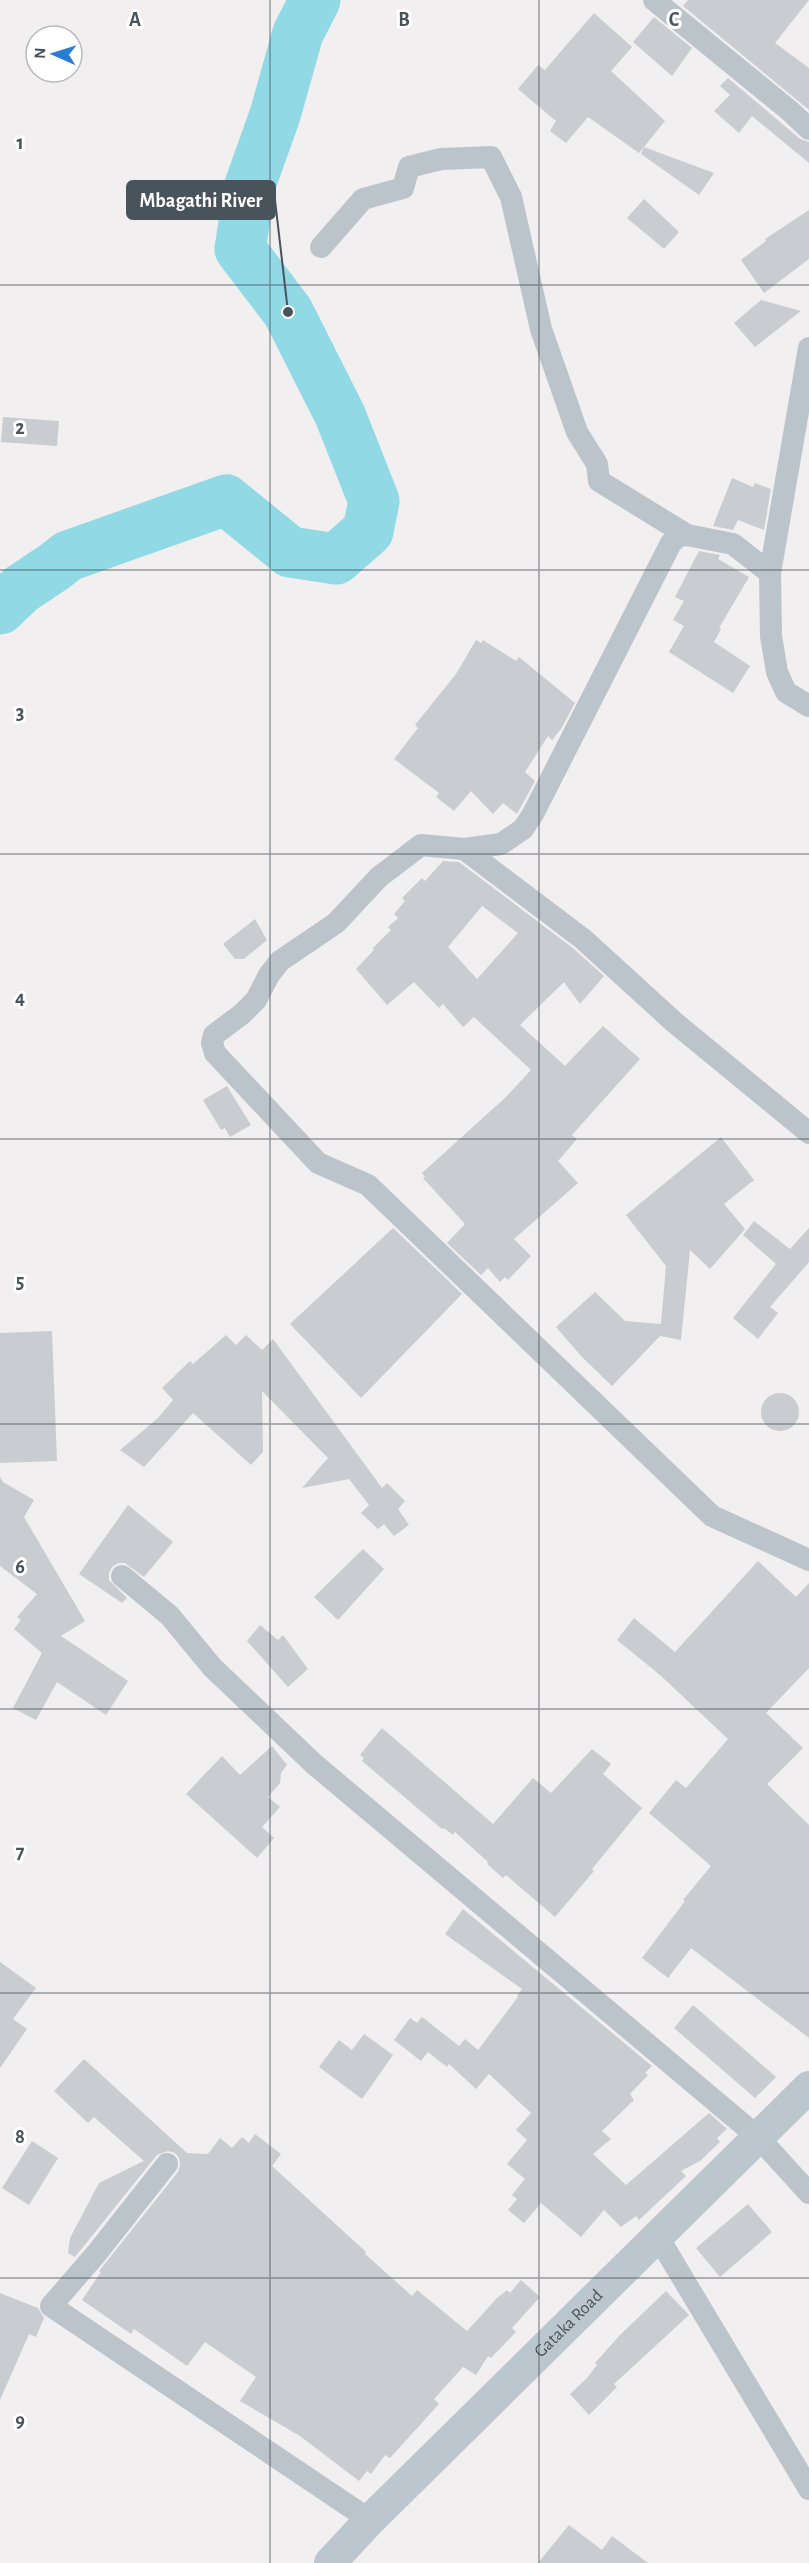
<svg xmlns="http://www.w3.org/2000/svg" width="809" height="2563" viewBox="0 0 809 2563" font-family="'Alegreya Sans',sans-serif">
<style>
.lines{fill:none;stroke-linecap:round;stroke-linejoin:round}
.river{stroke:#91d9e5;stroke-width:51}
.building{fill:#c9ccd1;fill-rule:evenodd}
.street{stroke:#bbc4cb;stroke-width:22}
.secondary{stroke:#bcc6cf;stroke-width:32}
.grid{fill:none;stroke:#48535b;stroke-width:1.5;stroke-opacity:0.55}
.labels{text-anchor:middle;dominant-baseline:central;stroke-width:6;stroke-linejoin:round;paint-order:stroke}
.street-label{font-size:18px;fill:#48535b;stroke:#fff}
.grid-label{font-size:20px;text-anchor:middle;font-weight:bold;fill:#48535b;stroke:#fff;stroke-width:6;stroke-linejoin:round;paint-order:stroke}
.leader{fill:none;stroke:#48535b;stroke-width:2}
.callout-dot{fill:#48535b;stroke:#fff;stroke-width:2}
.callout{fill:#48535b;stroke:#48535b;stroke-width:2}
.callout-label{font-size:20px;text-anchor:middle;font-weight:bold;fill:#fff}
</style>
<rect width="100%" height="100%" fill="#f1efef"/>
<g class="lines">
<!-- river -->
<path class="river" d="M0 609 21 589 54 567 68 556 226 500 290 552 336 559 368 531 374 501 340 415 288 312 240 249 250 185 275 115 298 33 315 0"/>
</g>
<!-- building -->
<g class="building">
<path d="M688 0H809L775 43 809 68V110L683 6Z"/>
<path d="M594 13 632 47 611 71 665 121 639 153 588 117 566 143 550 131 556 121 518 89 538 65 545 70Z"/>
<path d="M654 17 692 48 672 76 633 42Z"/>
<path d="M728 78 800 139 809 142V163L752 116 739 133 714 111 730 95 720 86Z"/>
<path d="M644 147 714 173 699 195 641 154Z"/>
<path d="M644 199 679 232 664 249 627 218Z"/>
<path d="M809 210V259L764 293 741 260 766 241 765 239Z"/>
<path d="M761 300 801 311 755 347 734 323Z"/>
<path d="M3 417 59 421 57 446 1 442Z"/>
<path d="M732 478 753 487 755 483 771 489 764 530 738 520 733 530 713 526Z"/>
<path d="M699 551 720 555 718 559 749 577 719 628 721 629 714 642 750 666 733 693 669 652 684 626 673 620 684 601 675 597Z"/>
<path d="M476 640 481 643 483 640 516 661 519 657 575 703 561 729 552 740 548 736 525 772 535 781 517 814 503 803 493 814 471 791 454 811 436 797 439 793 394 759 418 728 415 725 456 674Z"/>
<path d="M443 861 459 862 574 949 604 976 580 1004 564 982 520 1025 565 1066 603 1026 640 1059 572 1135 577 1139 558 1161 578 1183 514 1239 531 1256 508 1280 505 1277 500 1282 488 1268 481 1275 447 1243 465 1224 423 1178 425 1177 422 1173 506 1097 531 1070 474 1017 463 1027 443 1004 439 1008 414 982 387 1005 356 969 374 950 373 948 391 930 388 927 398 918 394 914 405 901 402 898 422 878 425 881ZM482 906 518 933 477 979 448 947Z"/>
<path d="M255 919 267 940 244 959H235L223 944Z"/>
<path d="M227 1086 251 1125 230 1137 225 1128 221 1130 203 1100Z"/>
<path d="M721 1137 754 1180 724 1204 745 1229 710 1269 690 1250 681 1340 660 1336 612 1386 582 1357 556 1327 595 1292 625 1321 661 1324 666 1266 626 1215Z"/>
<path d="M754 1221 790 1249 809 1228V1262L770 1307 778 1313 758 1339 733 1318 776 1264 743 1235Z"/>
<path d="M393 1228 462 1294 361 1398 290 1324Z"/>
<path d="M52 1331 57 1461 0 1463V1333Z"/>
<path d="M226 1335 236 1345 246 1335 262 1350 273 1339 382 1488 387 1483 405 1501 398 1509 409 1525 394 1536 384 1524 378 1529 361 1513 369 1505 349 1479 302 1488 328 1458 262 1391 263 1452 251 1465 193 1413 144 1467 120 1450 158 1418 173 1400 162 1388 190 1361 193 1364Z"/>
<circle cx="780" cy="1412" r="19"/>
<path d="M0 1477 3 1482 34 1500 24 1517 85 1621 61 1636 128 1681 106 1715 57 1682 36 1720 13 1708 42 1653 14 1629 21 1620 17 1617 37 1594 0 1566Z"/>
<path d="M128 1505 173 1542 144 1577 125 1563H118L112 1567 109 1573V1580L127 1598 122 1603 79 1574Z"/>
<path d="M363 1549 384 1569 338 1620 314 1597Z"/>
<path d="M758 1561 796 1597 809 1583V1668L766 1713 803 1748 767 1784 809 1825V2038L691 1948 668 1978 642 1958 685 1901 683 1900 711 1866 649 1813 676 1780 686 1788 728 1739 660 1675 617 1640 634 1618 675 1652Z"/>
<path d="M260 1625 278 1640 283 1635 308 1669 288 1687 247 1641Z"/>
<path d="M382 1728 493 1824 533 1778 551 1793 592 1749 611 1764 603 1774 642 1808 592 1869 594 1871 555 1917 506 1875 503 1878 487 1864 488 1862 455 1832 453 1835 444 1828 442 1829 362 1761 364 1758 360 1755Z"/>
<path d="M272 1746 287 1765 281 1773 280 1783 268 1797 280 1807 262 1827 274 1838 257 1858 186 1794 222 1756 240 1775Z"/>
<path d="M463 1909 652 2066 645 2073 648 2075 630 2094 634 2100 602 2131 611 2139 593 2154 626 2185 709 2113 727 2129 717 2138 720 2142 700 2161 681 2171 686 2176 639 2220 636 2216 621 2227 604 2210 581 2237 541 2203 524 2223 508 2210 517 2199 512 2195 525 2179 507 2164 527 2140 516 2130 531 2113 489 2074 476 2089 449 2064 447 2067 428 2052 421 2061 394 2040 410 2018 417 2023 422 2017 459 2046 465 2039 478 2050 518 1997 517 1996 522 1989 445 1934Z"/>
<path d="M0 1962 36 1988 13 2019 27 2029 0 2068Z"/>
<path d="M693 2005 776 2077 755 2098 674 2028Z"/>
<path d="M364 2034 393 2055 362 2099 319 2067 339 2040 352 2050Z"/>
<path d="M84 2059 187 2153 208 2154 220 2138 232 2148 242 2137 249 2143 255 2134 281 2154 272 2166 366 2252 365 2254 412 2296 417 2290 467 2331 497 2298 507 2290 510 2293 521 2280 540 2297 512 2328 516 2332 491 2358 488 2356 476 2375 463 2367 434 2399 439 2404 390 2458 385 2455 371 2474 367 2471 359 2481 300 2436 240 2401 256 2377 205 2342 187 2366 134 2329 131 2334 82 2300 101 2272 99 2271 178 2172 180 2165 179 2158 175 2153 168 2151 157 2155 75 2257 68 2253 70 2238 99 2183 144 2161 94 2117 88 2123 54 2091Z"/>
<path d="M32 2141 58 2158 29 2205 2 2188Z"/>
<path d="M748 2204 772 2232 720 2277 696 2248Z"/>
<path d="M666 2291 689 2315 614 2384 617 2387 589 2415 570 2394 587 2378 597 2365 595 2363 620 2335Z"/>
<path d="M0 2293 38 2308 44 2318 36 2337 29 2334 0 2400Z"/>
<path d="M569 2525 602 2550 612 2536 648 2563H538Z"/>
</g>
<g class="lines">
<!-- street -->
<g class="street">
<path d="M654 0 790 111 809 129"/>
<path d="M321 247 363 199 403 188 409 167 441 159 491 157 511 197 541 329 577 432 597 464 599 481 687 535"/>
<path d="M809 348 770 573 771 636 777 672 786 692 809 706"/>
<path d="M770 573 733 544 687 535 679 536 671 543 533 814 523 829 501 844 464 849 421 845 379 877 336 923 280 961 269 975 256 1000 242 1014 214 1035 212 1043 215 1053 318 1163 368 1185 712 1516 809 1560"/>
<path d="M464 849 583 939 674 1022 809 1133"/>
<path d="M122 1576 170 1616 212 1667 314 1764 758 2137 809 2193"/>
<path d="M167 2164 96 2254 51 2306 370 2520"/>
<path d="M658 2237 809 2489"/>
</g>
<!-- secondary -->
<path class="secondary" id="s1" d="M330 2563 370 2520 809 2087"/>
</g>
<!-- grid -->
<path class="grid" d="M270 0V2563M539 0V2563M0 285H809M0 570H809M0 854H809M0 1139H809M0 1424H809M0 1709H809M0 1993H809M0 2278H809"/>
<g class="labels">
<!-- street labels -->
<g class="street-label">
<text stroke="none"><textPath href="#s1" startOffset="338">Gataka Road</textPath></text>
</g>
</g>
<g class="grid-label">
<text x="135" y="26">A</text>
<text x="404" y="26">B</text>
<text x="674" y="26">C</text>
<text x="20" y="149">1</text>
<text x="20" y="434">2</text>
<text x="20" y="719">3</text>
<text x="20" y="1004">4</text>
<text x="20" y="1288">5</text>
<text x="20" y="1573">6</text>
<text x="20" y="1858">7</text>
<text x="20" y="2143">8</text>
<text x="20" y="2427">9</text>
</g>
<!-- callouts -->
<path class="leader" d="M288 312L275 200"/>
<circle class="callout-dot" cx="288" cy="312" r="6"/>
<rect class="callout" x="127" y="181" width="148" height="38" rx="6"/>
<g class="callout-label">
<text x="201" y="207">Mbagathi River</text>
</g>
<!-- north arrow -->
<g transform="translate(54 54) rotate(273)"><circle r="28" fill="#ffffff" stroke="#b6babd" stroke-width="1.5"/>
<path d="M0-4.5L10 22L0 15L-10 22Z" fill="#277dd3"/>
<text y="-9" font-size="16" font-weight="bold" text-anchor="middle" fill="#48535b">N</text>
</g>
</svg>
